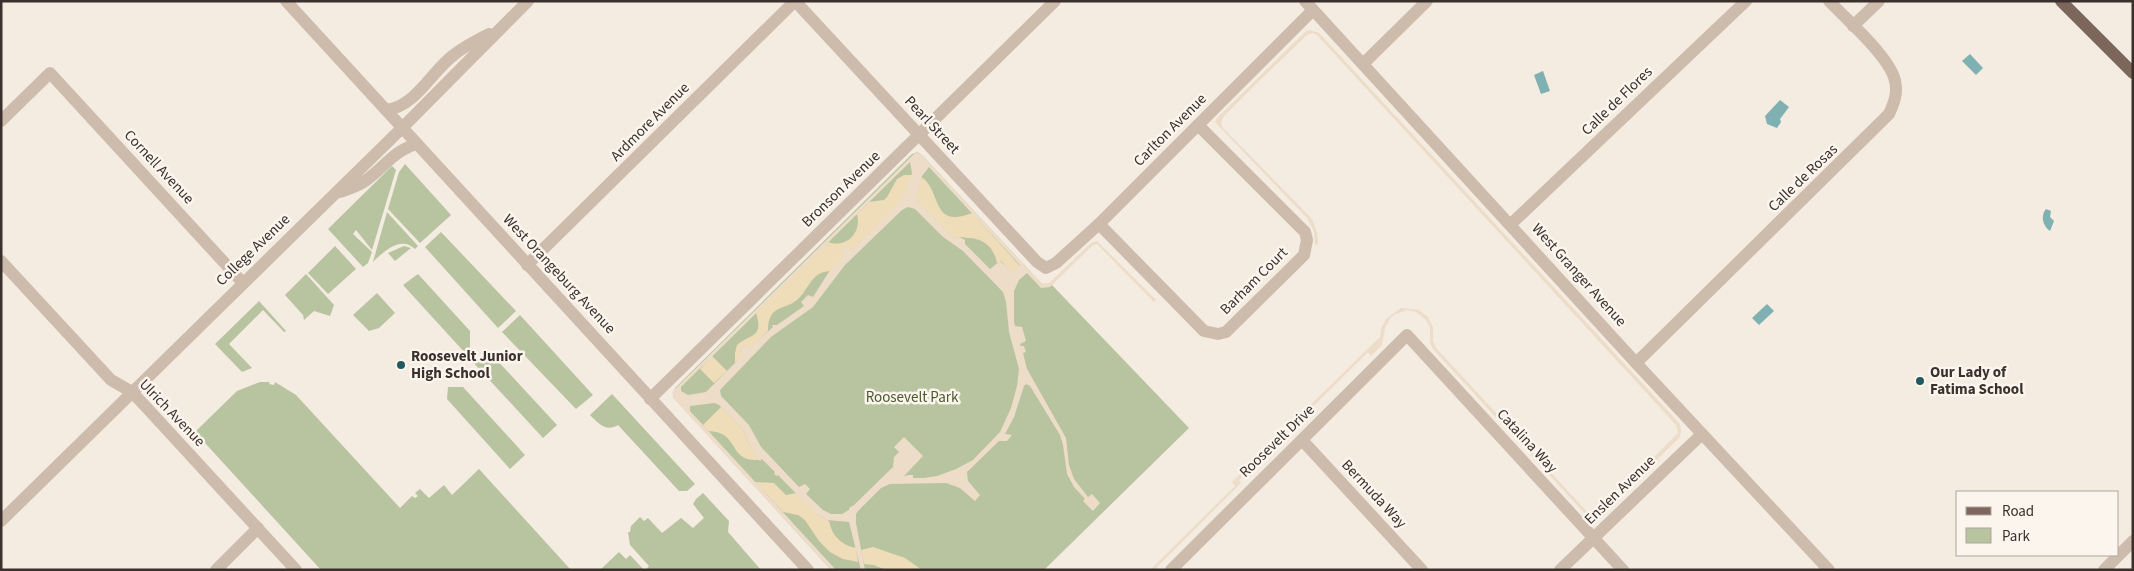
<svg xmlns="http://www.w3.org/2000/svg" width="2134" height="571" viewBox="0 0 2134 571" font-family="'Source Sans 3',sans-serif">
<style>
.green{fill:#b8c4a0}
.sand{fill:#efdcb8}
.plaza{fill:#ecdcc8;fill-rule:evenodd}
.water{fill:#7fb0b2}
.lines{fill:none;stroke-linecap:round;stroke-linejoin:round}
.minor{stroke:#cdbbac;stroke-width:12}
.tertiary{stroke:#cdbbac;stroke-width:12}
.primary{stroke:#7d675c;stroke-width:12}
.poi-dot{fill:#1f5a5e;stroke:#fbf5ee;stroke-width:2}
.labels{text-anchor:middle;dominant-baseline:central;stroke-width:5;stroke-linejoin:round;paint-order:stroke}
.street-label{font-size:15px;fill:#3b302b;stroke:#fbf5ee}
.poi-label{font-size:15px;font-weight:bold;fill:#3b302b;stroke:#fbf5ee;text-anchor:start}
.park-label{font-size:15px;fill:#4a5a2e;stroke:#fbf5ee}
</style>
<rect width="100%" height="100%" fill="#f4ebe1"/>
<!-- green -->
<g class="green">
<path d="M917 152 922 155 1041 283 1045 285 1050 283 1189 428 1044 570H831L673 397 675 388 912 154Z"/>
<path d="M405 164 451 215 420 243 388 209 399 172Z"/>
<path d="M392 166 396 170 372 250 356 230 353 234 372 252 368 263 363 267 328 229Z"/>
<path d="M387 212 418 246 415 249C401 235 383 252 373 262Z"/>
<path d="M441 232 516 311 498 328 425 247Z"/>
<path d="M335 246 356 269 328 294 308 273Z"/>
<path d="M404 246 411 248 395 261 388 253Z"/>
<path d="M306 274 334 305 330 316 314 311 304 320 303 315 285 295Z"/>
<path d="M418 274 470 331V350L466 354 403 285Z"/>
<path d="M377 293 395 313 379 328 369 331 353 315Z"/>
<path d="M259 301 286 331 284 332 263 310 229 344 252 368 242 372 215 344Z"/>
<path d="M520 315 593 395 576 409 502 332Z"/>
<path d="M494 357 557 425 543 438 471 360 474 358Z"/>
<path d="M260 382H270L269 384 274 385 275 382 296 395 400 508 412 496 415 498 418 496 415 493 420 489 429 498 444 485 452 495 479 469 571 570H321L195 432 237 391Z"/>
<path d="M448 387H463L525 455 510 469 447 399Z"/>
<path d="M612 394 695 484 687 491H679L618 425C606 432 599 424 590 415Z"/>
<path d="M703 493 729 521 728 532 761 570H646L649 566 630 545 628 532H630L631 526 640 517 644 521 648 518 662 533 681 518 693 528 704 518 693 504 696 499Z"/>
<path d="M619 552 626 559 630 555 644 570H600Z"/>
</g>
<!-- sand -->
<g class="sand">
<path d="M904 175H912L906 195 901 202 831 271C813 271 810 286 800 297 787 312 768 302 768 331L750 349 745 345 740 350 744 355 735 363V353L737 345C750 334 764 338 756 313L828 242C847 249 862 232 857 214L869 202 884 200 887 197 897 179Z"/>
<path d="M921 177C942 189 930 230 972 213L1020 266 1013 273 1001 261 997 263C994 247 983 238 968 238 963 238 961 236 956 239 947 233 919 208 917 199 916 194 920 183 921 177Z"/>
<path d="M712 356 727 371 714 383 700 369Z"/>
<path d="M721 407 744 431 750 446 757 453 755 456 759 460C727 462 741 432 708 431L703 425Z"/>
<path d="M755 482 774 483 786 495 796 493 818 515 829 521C832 536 841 545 856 548L858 562 843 559 830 552 819 541 805 520 798 515 783 512Z"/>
<path d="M873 547 905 558 922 570H886L874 565 864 564 861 550Z"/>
</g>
<!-- plaza -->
<g class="plaza">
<path d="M1310 30 1319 33 1680 424 1681 432 1679 438 1596 519 1589 518 1433 349 1430 342V327L1426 320 1416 312 1407 310 1396 314 1391 317 1385 328 1382 345 1371 356 1368 352 1239 480 1241 483 1154 570H1150L1235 486 1232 482 1380 337 1381 329 1386 319 1401 308 1419 310 1428 317 1433 327V341L1436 348 1591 516H1595L1678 433 1676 425 1317 35 1312 33 1307 35 1260 80 1223 117 1221 123 1223 128 1312 219 1317 233 1318 244 1315 245 1314 231 1307 218 1215 122 1217 118 1305 32Z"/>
<path d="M916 152 922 155 1041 283H1049L1091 243 1097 241 1156 300 1154 302 1097 244 1093 245 1050 287 1041 288 1027 273 1019 280 1014 291V322L1015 326 1022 327 1026 341 1020 344 1021 346H1024L1026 352 1023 353 1027 369 1066 438 1069 465 1074 479 1088 497 1092 494 1100 503 1093 511 1083 501 1085 499 1074 487 1067 474 1063 445 1060 435 1030 386 1026 384 1024 386 1014 417 1005 434 1012 435 1007 441H999L967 472 968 481 980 495 975 501 960 488 946 483 890 484 881 488 858 511 856 514V523L865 570H861L849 522 827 520 816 514 778 475 777 476 774 474 775 472 762 459 760 461 754 456 756 453 750 446 744 431 719 405 714 403 690 406V411L836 570H831L674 399 672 392ZM910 162 912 173 902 200 852 250 847 246 842 251 845 256 832 267 813 297 808 295 801 302 804 306 777 325H772L773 327 750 348 745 345 740 350 743 355 706 392 688 395 681 391V387ZM929 167 1020 265 1013 272 1000 261 990 269 965 244V240L959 237 956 239 950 234 920 204 917 200 918 190 922 176ZM908 207 915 209 943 237 963 251 1003 292 1006 302 1009 332 1019 369 1017 386 1011 408 1000 432 973 460 956 469 937 476 924 478H913V475H909L904 476 923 456 904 437 894 447 899 452 894 457 893 467 854 505 849 508V510L842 514H831L823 510 806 494 810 489 805 484 799 487 761 447 749 425 721 396 720 390 771 337 813 307 845 265 902 210Z"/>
</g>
<!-- water -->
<g class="water">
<path d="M1970 54 1983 68 1976 75 1962 61Z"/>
<path d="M1543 71 1550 91 1541 94 1534 75Z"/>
<path d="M1780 100 1789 107 1780 119 1781 122 1777 128 1767 124 1765 116Z"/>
<path d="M2046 209 2051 211 2050 217 2054 221 2050 231C2043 226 2040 216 2046 209Z"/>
<path d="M1767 304 1774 311 1759 325 1752 318Z"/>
</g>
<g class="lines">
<!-- minor -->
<g class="minor">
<path d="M795 1 1037 262 1046 268 1056 263 1099 224 1313 10"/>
<path d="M1853 26 1879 1"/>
<path d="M1363 64 1427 1"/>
<path d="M1 121 50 73 243 283"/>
<path d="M1099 224 1204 331 1218 334 1226 332 1304 255 1307 240 1305 232 1198 125"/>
<path d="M1511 224 1746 1"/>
<path d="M1 261 111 380 132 392 147 408 296 570"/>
<path d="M527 265 795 1"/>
<path d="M1636 363 1889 114C1894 103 1898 93 1895 81 1891 58 1846 19 1829 1"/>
<path d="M650 399 1055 1"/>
<path d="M1302 440 1422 570"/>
<path d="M216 570 258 528"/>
<path d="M1171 570 1407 335 1623 570"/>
<path d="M1560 570 1702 434"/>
<path d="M2104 570 2133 541"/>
</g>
<!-- tertiary -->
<g class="tertiary">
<path d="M286 1 808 570"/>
<path d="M1305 1 1636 363 1829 570"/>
<path d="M386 110C416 107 432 70 455 54 465 46 477 40 489 34"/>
<path d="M340 192C348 189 358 186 365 181 384 168 394 150 417 144"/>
<path d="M1 521 402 128 528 1"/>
</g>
<!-- primary -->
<path class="primary" d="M2061 1 2133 73"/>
</g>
<!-- markers -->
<g class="poi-dot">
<circle cx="401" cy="365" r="5"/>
<circle cx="1920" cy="381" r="5"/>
</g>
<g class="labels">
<!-- street labels -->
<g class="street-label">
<text transform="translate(1617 101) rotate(-44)">Calle de Flores</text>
<text transform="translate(650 122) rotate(-45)">Ardmore Avenue</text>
<text transform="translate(932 125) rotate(47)">Pearl Street</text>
<text transform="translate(1170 130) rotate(-45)">Carlton Avenue</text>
<text transform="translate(159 167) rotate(47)">Cornell Avenue</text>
<text transform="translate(1803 178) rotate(-44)">Calle de Rosas</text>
<text transform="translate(841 189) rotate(-44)">Bronson Avenue</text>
<text transform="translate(253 250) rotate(-44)">College Avenue</text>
<text transform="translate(559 274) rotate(47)">West Orangeburg Avenue</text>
<text transform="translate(1579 275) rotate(48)">West Granger Avenue</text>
<text transform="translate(1254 281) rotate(-45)">Barham Court</text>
<text transform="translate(172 413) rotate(46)">Ulrich Avenue</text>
<text transform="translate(1277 441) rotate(-44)">Roosevelt Drive</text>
<text transform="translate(1527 441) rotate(47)">Catalina Way</text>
<text transform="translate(1620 490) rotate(-44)">Enslen Avenue</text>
<text transform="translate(1374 494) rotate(47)">Bermuda Way</text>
</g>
<!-- poi labels -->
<g class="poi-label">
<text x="411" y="356">Roosevelt Junior<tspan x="411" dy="17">High School</tspan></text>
<text x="1930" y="372">Our Lady of<tspan x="1930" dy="17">Fatima School</tspan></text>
</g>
<!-- park labels -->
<g class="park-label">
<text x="912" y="397">Roosevelt Park</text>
</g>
</g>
<!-- border -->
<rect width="2134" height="571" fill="none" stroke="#3b302b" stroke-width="5"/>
<!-- legend -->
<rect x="1956" y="491" width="162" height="65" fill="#fbf5ee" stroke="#aea6a0"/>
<rect x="1966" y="507" width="25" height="8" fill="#7d675c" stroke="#aea6a0"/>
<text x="2002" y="516" font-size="15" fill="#3b302b">Road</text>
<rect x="1966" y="528" width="25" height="15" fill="#b8c4a0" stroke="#aea6a0"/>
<text x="2002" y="541" font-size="15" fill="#3b302b">Park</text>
</svg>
